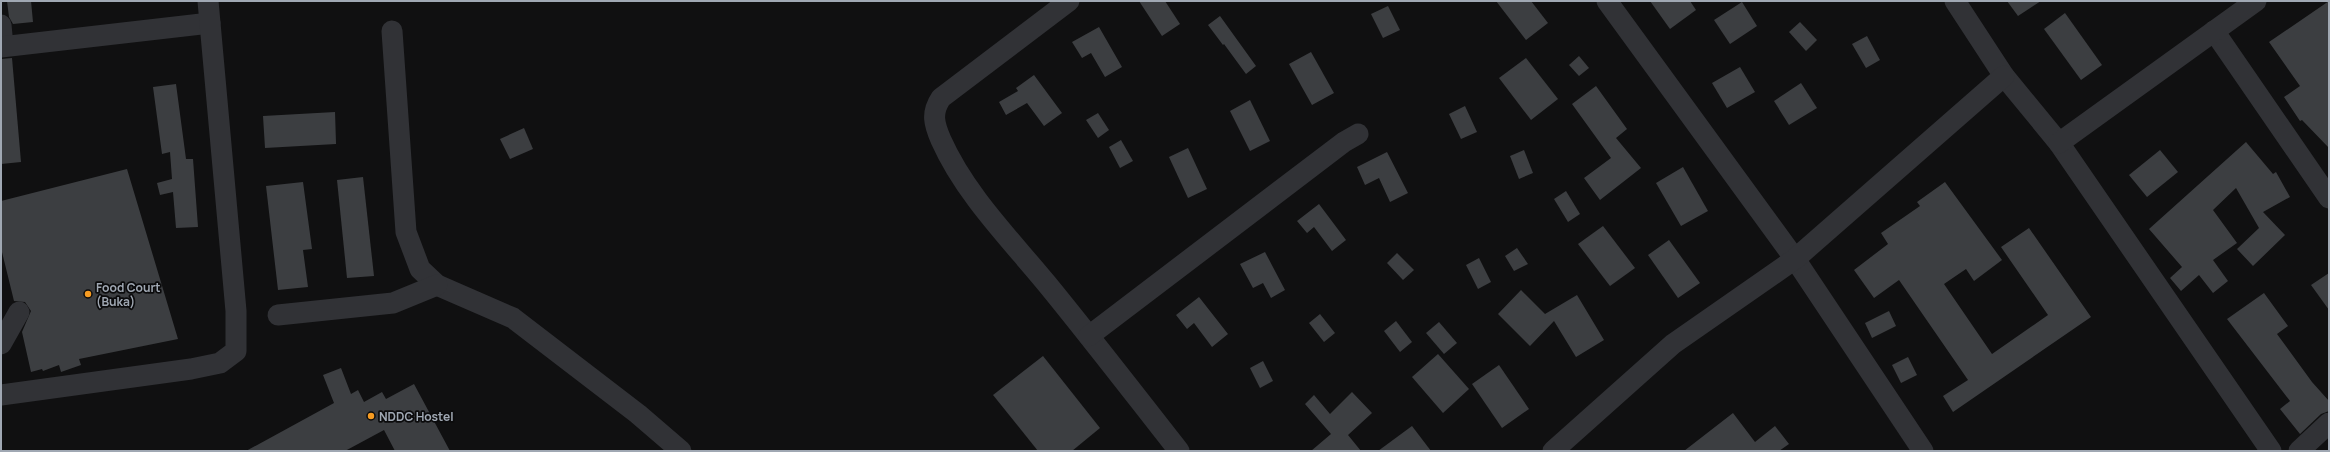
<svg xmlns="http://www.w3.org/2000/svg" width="2330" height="452" viewBox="0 0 2330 452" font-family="Manrope,sans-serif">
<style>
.building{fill:#3c3e41}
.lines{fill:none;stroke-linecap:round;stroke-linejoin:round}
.minor{stroke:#313236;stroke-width:21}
.poi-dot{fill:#f79c22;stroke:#0b0b0c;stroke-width:1.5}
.labels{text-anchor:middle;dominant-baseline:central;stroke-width:3.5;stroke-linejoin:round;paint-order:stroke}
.poi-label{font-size:12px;font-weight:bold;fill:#a0a8b3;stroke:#0b0b0c;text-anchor:start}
</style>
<rect width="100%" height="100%" fill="#101011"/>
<!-- building -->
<g class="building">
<path d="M7 1H31L33 22 13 24 9 17Z"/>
<path d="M1139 1H1165L1180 24 1162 36Z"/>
<path d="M1496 1H1531L1548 23 1526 40Z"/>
<path d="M1650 1H1690L1696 10 1670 29Z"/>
<path d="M2007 1H2041L2018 16Z"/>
<path d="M2329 1V148L2302 120 2300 121 2284 97 2300 86 2269 42Z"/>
<path d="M1742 2 1757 26 1730 44 1714 20Z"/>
<path d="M1388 6 1400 30 1383 38 1371 14Z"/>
<path d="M2065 13 2102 65 2081 80 2044 29Z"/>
<path d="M1220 16 1256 66 1246 74 1224 44 1223 45 1208 25Z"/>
<path d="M1800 22 1817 40 1806 51 1789 32Z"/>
<path d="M1099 27 1122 67 1105 77 1091 53 1082 58 1072 42Z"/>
<path d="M1867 36 1880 60 1866 68 1852 44Z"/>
<path d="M1311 52 1334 93 1312 105 1289 64Z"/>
<path d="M1579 56 1589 68 1579 76 1569 65Z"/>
<path d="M12 58 21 162 1 164V59Z"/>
<path d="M1526 58 1558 99 1531 120 1499 78Z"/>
<path d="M1740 67 1755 92 1727 108 1712 83Z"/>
<path d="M1034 75 1062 113 1044 126 1027 103 1006 115 999 102 1018 91 1016 88Z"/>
<path d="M1801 83 1817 108 1789 125 1774 101Z"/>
<path d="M176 84 186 159H193L198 227 176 228 173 192 160 195 157 183 172 179 170 152 162 154 153 87Z"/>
<path d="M1596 86 1627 129 1616 138 1641 168 1600 200 1584 178 1611 158 1572 104Z"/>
<path d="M1250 100 1270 141 1250 151 1230 111Z"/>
<path d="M1465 106 1477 132 1461 139 1449 114Z"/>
<path d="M335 112 336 144 265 148 263 116Z"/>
<path d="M1098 113 1109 130 1098 138 1086 120Z"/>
<path d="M524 128 533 149 510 159 500 139Z"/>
<path d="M1121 140 1133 161 1120 168 1109 147Z"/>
<path d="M2246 142 2273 174 2276 172 2290 197 2263 212 2285 235 2253 266 2237 249 2259 228 2236 188 2213 210 2237 243 2213 260 2228 281 2213 293 2199 275 2181 291 2170 278 2182 267 2149 229Z"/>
<path d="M1188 148 1207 189 1188 198 1169 157Z"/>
<path d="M1524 150 1533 173 1519 179 1510 156Z"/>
<path d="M2160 150 2178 172 2147 197 2129 175Z"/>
<path d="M1387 152 1408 193 1390 202 1379 178 1365 185 1357 167Z"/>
<path d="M1683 167 1708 211 1681 226 1656 183Z"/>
<path d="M127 169 178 339 79 359 81 365 61 372 59 365 43 371 42 369 31 372 22 332 31 311 25 302 14 301 1 248V201Z"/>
<path d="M363 177 374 276 347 278 337 180Z"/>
<path d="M303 182 312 249 303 250 308 287 278 290 266 186Z"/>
<path d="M1945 182 2002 260 1974 281 1966 269 1944 284 1992 354 2048 315 2001 247 2029 228 2091 317 1953 412 1943 396 1968 380 1899 280 1874 298 1854 270 1888 244 1881 233 1920 206 1917 202Z"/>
<path d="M1566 191 1580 214 1568 222 1554 199Z"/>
<path d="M1319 204 1346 240 1332 251 1314 227 1307 233 1297 221Z"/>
<path d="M1603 226 1635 268 1610 286 1578 244Z"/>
<path d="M1669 240 1700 283 1678 298 1648 255Z"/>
<path d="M1517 248 1528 264 1514 271 1505 256Z"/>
<path d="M1265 252 1285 290 1271 298 1263 283 1253 288 1240 264Z"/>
<path d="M1397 253 1414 270 1403 280 1387 263Z"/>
<path d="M1479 258 1491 282 1478 289 1466 265Z"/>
<path d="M2329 273V310L2311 285Z"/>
<path d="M1521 290 1545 314 1577 295 1604 340 1576 357 1554 321 1530 346 1498 314Z"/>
<path d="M2264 293 2288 326 2277 334 2312 382 2329 401V411L2321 414 2300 434 2280 409 2290 401 2227 319Z"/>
<path d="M1199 297 1228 334 1212 347 1194 323 1187 329 1176 315Z"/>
<path d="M1889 311 1896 326 1872 338 1865 323Z"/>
<path d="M1320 314 1335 333 1324 342 1309 323Z"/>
<path d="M1396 321 1412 342 1400 352 1384 331Z"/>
<path d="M1439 322 1457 343 1444 354 1426 333Z"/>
<path d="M1438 354 1469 389 1443 413 1412 377Z"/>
<path d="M1043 356 1100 428 1072 451H1038L993 395Z"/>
<path d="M1908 357 1917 375 1901 383 1892 365Z"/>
<path d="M1263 361 1273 381 1260 388 1250 368Z"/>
<path d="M1499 365 1529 409 1502 428 1472 384Z"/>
<path d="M341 368 351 394 358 390 364 402 382 392 386 399 414 384 450 451H395L384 430 345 451H246L334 403 323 375Z"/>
<path d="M1352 392 1372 413 1348 435 1361 451H1311L1331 434 1305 404 1314 395 1330 414Z"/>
<path d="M1733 413 1755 442 1775 426 1789 444 1779 451H1684Z"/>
<path d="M1412 426 1431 451H1378Z"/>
</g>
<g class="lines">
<!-- minor -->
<g class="minor">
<path d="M1069 1 941 98C931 113 934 124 941 140 965 194 1010 239 1047 284 1092 339 1135 395 1179 451"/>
<path d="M1607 1 1795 259 1923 451"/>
<path d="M1955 1 2004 76 2059 143 2271 451"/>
<path d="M1 25 3 46"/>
<path d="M392 31 406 232 420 269 437 285 513 318 638 414 681 451"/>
<path d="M2214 31 2329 198"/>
<path d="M1 47 210 23"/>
<path d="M2059 143 2256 1"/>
<path d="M278 315 393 303 437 285"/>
<path d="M1089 336 1344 142 1358 134"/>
<path d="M1 344 19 312"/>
<path d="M1 395 191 369 220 363 236 351V311L208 1"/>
<path d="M1553 451 1673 344 1795 259 2004 76"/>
<path d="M2299 451 2329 423"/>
</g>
</g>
<!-- markers -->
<g class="poi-dot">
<circle cx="88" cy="294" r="4"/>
<circle cx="371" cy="416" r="4"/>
</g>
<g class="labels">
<!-- poi labels -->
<g class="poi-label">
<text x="96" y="287">Food Court<tspan x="96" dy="14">(Buka)</tspan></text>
<text x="379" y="416">NDDC Hostel</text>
</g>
</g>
<!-- border -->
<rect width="2330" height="452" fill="none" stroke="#a0a8b3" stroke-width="4"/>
</svg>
